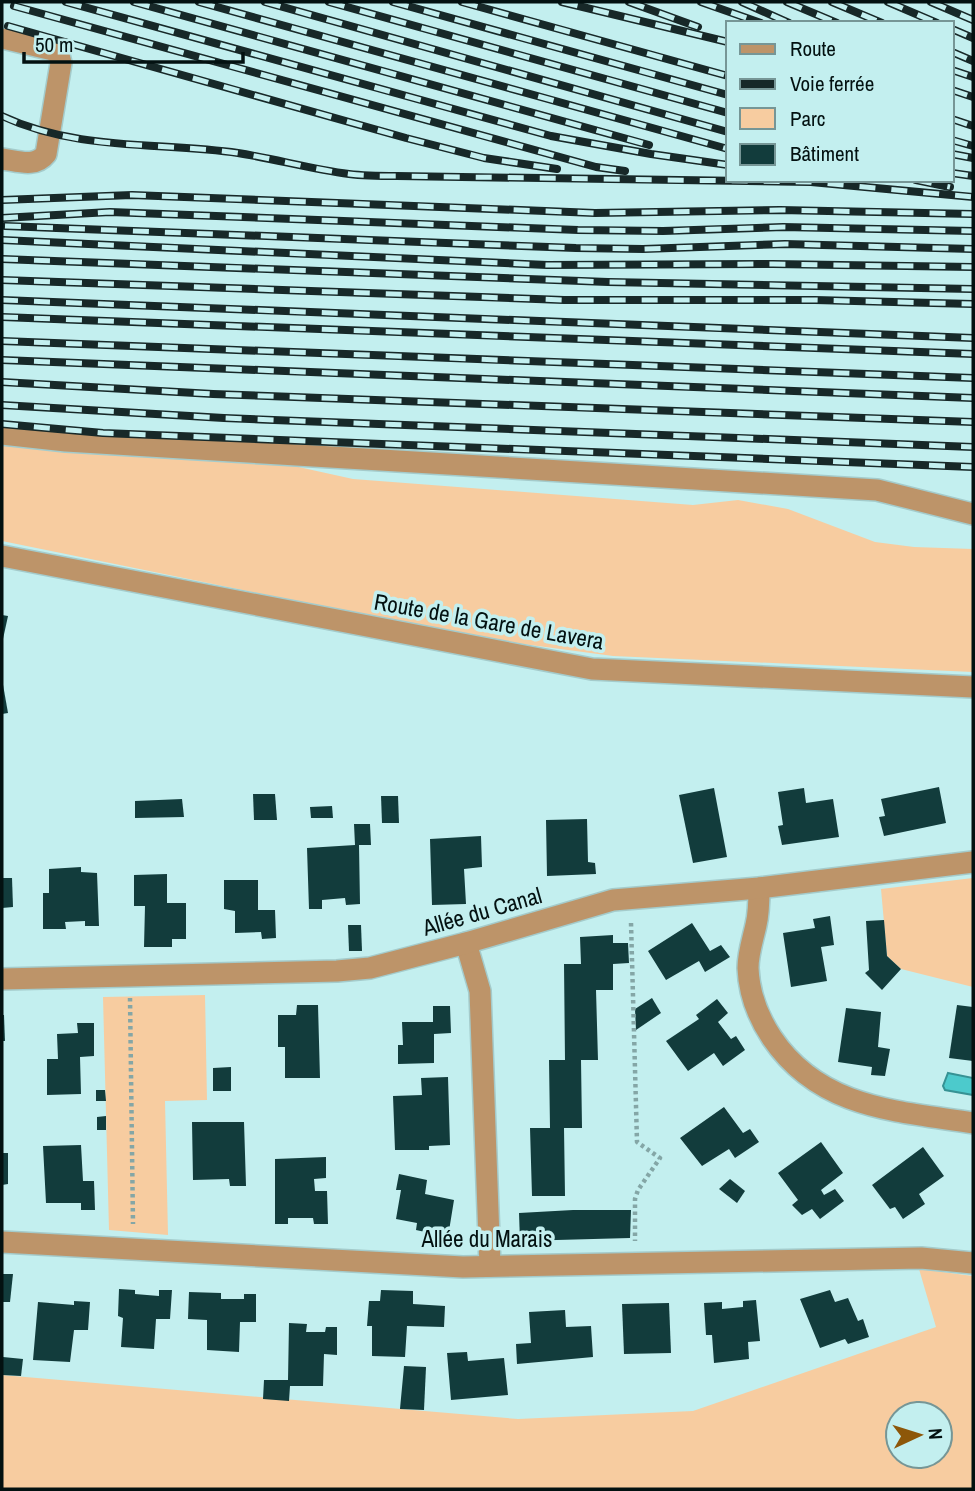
<svg xmlns="http://www.w3.org/2000/svg" width="975" height="1491" viewBox="0 0 975 1491" font-family="'Archivo Narrow',sans-serif">
<style>
.green{fill:#f7cca0;fill-rule:evenodd}
.water{fill:#4ccacc;stroke:#369294;stroke-width:2}
.building{fill:#123c3c}
.lines{fill:none;stroke-linecap:round;stroke-linejoin:round}
.minor-casing{stroke:#a4cbcb;stroke-width:24}
.path{stroke:#84a6a6;stroke-width:4.5;stroke-dasharray:3.5 3.5;stroke-linecap:butt}
.minor{stroke:#bd9469;stroke-width:21}
.rail-casing{stroke:#172828;stroke-width:8}
.rail{stroke:#c3efef;stroke-width:5;stroke-dasharray:16;stroke-linecap:butt}
.labels{text-anchor:middle;dominant-baseline:central;stroke-width:7;stroke-linejoin:round;paint-order:stroke}
.street-label{font-size:23px;fill:#031111;stroke:#c3efef}
</style>
<rect width="100%" height="100%" fill="#c3efef"/>
<!-- green -->
<g class="green">
<path d="M2 442 285 464 353 479 693 505 738 500 788 509 875 542 914 547 973 549V672L613 656 479 638 2 541Z"/>
<path d="M973 878V987L901 969 887 956 881 889Z"/>
<path d="M205 995 207 1100 165 1101 168 1235 109 1230 103 997Z"/>
<path d="M919 1269 973 1276V1489H2V1375L518 1419 693 1411 936 1327ZM898 1414H940V1456H898Z"/>
</g>
<!-- water -->
<path class="water" d="M948 1073 973 1078V1095L945 1090 943 1086Z"/>
<!-- building -->
<g class="building">
<path d="M2 615 8 616 3 639H2Z"/>
<path d="M2 679 8 713 2 714Z"/>
<path d="M939 787 946 823 884 836 879 817 885 816 881 799Z"/>
<path d="M714 788 727 857 693 863 679 795Z"/>
<path d="M804 788 806 803 833 799 839 837 782 845 778 826 783 825 778 792Z"/>
<path d="M253 794H275L277 820H254Z"/>
<path d="M381 796H398L399 823H382Z"/>
<path d="M182 799 184 817 135 818V801Z"/>
<path d="M332 806 333 818H311L310 807Z"/>
<path d="M587 819 588 862 595 863 596 874 547 876 546 820Z"/>
<path d="M354 824H370L371 845H359L360 904 346 905 345 898 322 900V909H309L307 848 355 845Z"/>
<path d="M481 836 482 867 464 869 466 904 432 905 430 839Z"/>
<path d="M81 867V872L97 873 99 926H85V921L65 922 66 929H43V893H49V869Z"/>
<path d="M167 874V903H186V939H172V947H144L145 906H134V875Z"/>
<path d="M2 878H12L13 907 2 908Z"/>
<path d="M224 880H258V910H275L276 938 262 939 261 932 235 933V911L224 909Z"/>
<path d="M830 916 834 945 821 947 827 981 791 987 783 933 815 928 813 919Z"/>
<path d="M884 920 887 956 901 969 882 990 865 973 869 970 866 921Z"/>
<path d="M692 923 710 951 721 945 730 957 705 972 699 961 666 980 648 951Z"/>
<path d="M348 925H361L362 951H349Z"/>
<path d="M613 935V943H628L629 963 613 964V990H596L598 1060H581L582 1128H564L565 1196H532L530 1128H550L549 1060H565L564 964H581L580 937Z"/>
<path d="M652 998 661 1013 636 1030 635 1009Z"/>
<path d="M717 999 728 1013 718 1022 731 1039 736 1036 745 1050 723 1066 714 1053 688 1071 666 1041 699 1019 696 1015Z"/>
<path d="M297 1005H318L320 1078H285V1047H278V1015H296Z"/>
<path d="M957 1005 973 1007V1061L949 1058Z"/>
<path d="M433 1006H450L451 1033 434 1034V1063L398 1064V1045H403L402 1022H433Z"/>
<path d="M846 1008 881 1012 878 1047 890 1049 885 1076 871 1075 872 1067 838 1062Z"/>
<path d="M2 1015H4L5 1041H2Z"/>
<path d="M77 1023H94V1056L80 1057 81 1094 47 1095V1059H58L57 1034 78 1033Z"/>
<path d="M231 1067V1091H213V1068Z"/>
<path d="M448 1077 450 1145 429 1146V1150H395L393 1096 422 1095 421 1078Z"/>
<path d="M96 1090H105L106 1101H96Z"/>
<path d="M724 1107 743 1133 750 1129 759 1142 735 1158 729 1149 702 1166 680 1138Z"/>
<path d="M106 1116V1130H97V1117Z"/>
<path d="M192 1122H244L246 1186H230L229 1179 193 1180Z"/>
<path d="M821 1142 843 1173 821 1190 824 1195 835 1189 844 1201 820 1219 812 1209 802 1215 792 1205 798 1200 778 1173Z"/>
<path d="M81 1145 83 1181H94L95 1210H81V1203H46L43 1146Z"/>
<path d="M923 1147 944 1176 919 1194 925 1204 903 1219 895 1207 890 1209 872 1185Z"/>
<path d="M2 1153H8V1184L2 1185Z"/>
<path d="M326 1157V1178L314 1179 315 1191H327L328 1224H314L313 1218H288V1224H275V1159Z"/>
<path d="M399 1174 427 1180 425 1194 454 1200 448 1237 416 1230 417 1223 396 1219 401 1190H396Z"/>
<path d="M730 1179 745 1191 737 1203 719 1189Z"/>
<path d="M573 1210H631L630 1238 520 1241 519 1213Z"/>
<path d="M2 1274H13L10 1302H2Z"/>
<path d="M119 1289 135 1290V1294L159 1296V1290H172L170 1319H156L154 1349 121 1347 123 1318 118 1316Z"/>
<path d="M381 1290 413 1291V1304L445 1306 444 1327 407 1326 405 1357 372 1356V1326H367L369 1301H380Z"/>
<path d="M830 1290 835 1302 848 1298 858 1321 863 1319 869 1337 848 1344 845 1339 820 1348 800 1299Z"/>
<path d="M189 1292 221 1293V1299H244V1294H256V1322H240L239 1352 207 1350V1320L188 1319Z"/>
<path d="M756 1300 760 1341 748 1342 749 1359 714 1363 712 1335H706L704 1303 722 1302V1309L743 1307V1301Z"/>
<path d="M74 1301 90 1302 88 1330H74L70 1362 33 1360 38 1302 74 1305Z"/>
<path d="M669 1303 671 1353 624 1354 622 1304Z"/>
<path d="M565 1310 566 1327 591 1326 593 1357 517 1364 516 1344 531 1343 529 1312Z"/>
<path d="M289 1323 307 1324 306 1332H325L326 1327H337V1355L324 1354 323 1386H290L289 1401 263 1399 264 1380H288Z"/>
<path d="M467 1352 468 1361 504 1358 508 1395 451 1400 447 1353Z"/>
<path d="M3 1357 23 1359 21 1376 2 1375Z"/>
<path d="M404 1366 426 1367 424 1410 400 1409Z"/>
</g>
<g class="lines">
<!-- minor casing -->
<g class="minor-casing">
<g id="minor">
<path d="M2 159C18 161 35 168 46 154L61 63 59 55 53 50 7 39"/>
<path d="M2 434 66 441 877 490 973 514"/>
<path d="M2 556 592 669 973 687"/>
<path d="M759 888C759 900 759 913 756 925 753 939 748 953 748 968 749 993 758 1017 772 1038 820 1109 897 1111 973 1123"/>
<path d="M466 943 480 991 490 1266"/>
<path d="M2 979 337 971 370 968 466 943 613 900 759 888 973 862"/>
<path d="M2 1242 463 1267 921 1258 973 1263"/>
</g>
</g>
<!-- path -->
<g class="path">
<path d="M631 923 637 1142 660 1158 638 1190 635 1199V1241"/>
<path d="M130 998 133 1224"/>
</g>
<!-- minor -->
<use href="#minor" class="minor"/>
<!-- rail casing -->
<g class="rail-casing">
<g id="rail">
<path d="M66 2 551 136 651 154 728 165"/>
<path d="M134 2 649 145"/>
<path d="M199 2 728 149"/>
<path d="M265 2 728 132"/>
<path d="M329 2 728 113"/>
<path d="M393 2 728 95"/>
<path d="M462 2 728 76"/>
<path d="M562 2 728 42"/>
<path d="M629 2 698 27"/>
<path d="M701 2 761 23"/>
<path d="M742 2 789 23"/>
<path d="M787 2 837 23"/>
<path d="M832 2 882 23"/>
<path d="M888 2 937 23"/>
<path d="M931 2 973 20"/>
<path d="M14 6 596 167 625 171"/>
<path d="M8 26 406 138 484 158 557 169"/>
<path d="M952 29 973 38"/>
<path d="M952 52 973 61"/>
<path d="M952 70 973 77"/>
<path d="M952 90 973 97"/>
<path d="M2 116C77 151 158 142 238 153 275 159 312 169 349 174 365 176 381 176 397 176L811 182 973 197"/>
<path d="M952 119 973 126"/>
<path d="M952 140 973 146"/>
<path d="M952 154 973 158"/>
<path d="M952 173 973 176"/>
<path d="M916 180 950 187"/>
<path d="M2 200 132 195 595 213 780 210 973 214"/>
<path d="M2 218 110 212 578 230 663 231 783 227 973 231"/>
<path d="M5 226 576 248 643 249 785 244 973 249"/>
<path d="M2 240 547 265 773 264 973 267"/>
<path d="M2 259 608 282 973 289"/>
<path d="M2 280 564 300H815L973 304"/>
<path d="M2 300 973 338"/>
<path d="M2 317 973 354"/>
<path d="M2 341 973 378"/>
<path d="M2 360 973 398"/>
<path d="M2 382 213 394 973 422"/>
<path d="M2 405 224 418 973 447"/>
<path d="M2 424 103 433 973 467"/>
</g>
</g>
<!-- rail -->
<use href="#rail" class="rail"/>
</g>
<g class="labels">
<!-- street labels -->
<g class="street-label">
<text transform="translate(489 621) rotate(10)">Route de la Gare de Lavera</text>
<text transform="translate(482 911) rotate(-16)">Allée du Canal</text>
<text x="487" y="1238">Allée du Marais</text>
</g>
</g>
<!-- border -->
<rect width="975" height="1491" fill="none" stroke="#031111" stroke-width="7"/>
<!-- legend -->
<rect x="726" y="21" width="228" height="161" fill="#c3efef" stroke="#769696" stroke-width="2"/>
<rect x="740" y="44" width="35" height="10" fill="#bd9469" stroke="#769696" stroke-width="2"/>
<text x="790" y="56" font-size="21" fill="#031111">Route</text>
<rect x="740" y="79" width="35" height="10" fill="#172828" stroke="#769696" stroke-width="2"/>
<text x="790" y="91" font-size="21" fill="#031111">Voie ferrée</text>
<rect x="740" y="108" width="35" height="21" fill="#f7cca0" stroke="#769696" stroke-width="2"/>
<text x="790" y="126" font-size="21" fill="#031111">Parc</text>
<rect x="740" y="144" width="35" height="21" fill="#123c3c" stroke="#769696" stroke-width="2"/>
<text x="790" y="161" font-size="21" fill="#031111">Bâtiment</text>
<!-- north arrow -->
<g transform="translate(919 1435) rotate(86)"><circle r="33" fill="#c3efef" stroke="#769696" stroke-width="2"/>
<path d="M0-5L12 26L0 18L-12 26Z" fill="#8d5709"/>
<text y="-10" font-size="19" font-weight="bold" text-anchor="middle" fill="#031111">N</text>
</g>
<!-- scale -->
<path d="M24 52v10h219v-10" fill="none" stroke="#031111" stroke-width="3.5"/>
<text x="35" y="52" font-size="21" fill="#031111" stroke="#c3efef" stroke-width="5" paint-order="stroke">50 m</text>
</svg>
